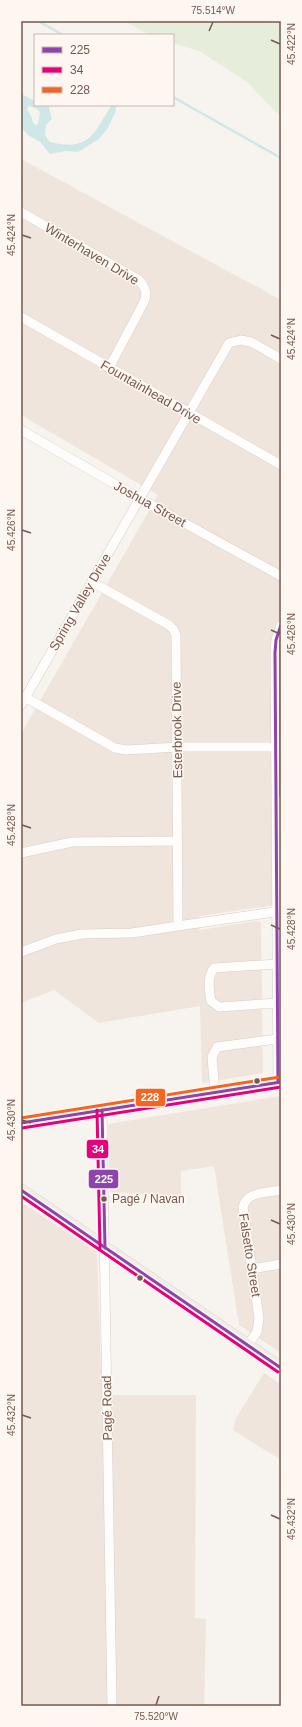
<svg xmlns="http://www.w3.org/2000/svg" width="302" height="1727" viewBox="0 0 302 1727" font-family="Helvetica,sans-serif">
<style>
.residential{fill:#efe5dc}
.green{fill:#e6edda}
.water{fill:#d0e7e7;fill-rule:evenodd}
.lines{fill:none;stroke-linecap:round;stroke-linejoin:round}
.stream{stroke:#d0e7e7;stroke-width:2.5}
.minor-casing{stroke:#d6ceca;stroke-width:10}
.major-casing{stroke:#d8d0cb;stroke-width:13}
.minor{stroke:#fefdfc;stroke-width:9}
.major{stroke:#f2ede7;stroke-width:12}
.bus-1-casing{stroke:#fef7f1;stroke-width:6}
.bus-2-casing{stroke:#fef7f1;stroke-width:6}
.bus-3-casing{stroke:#fef7f1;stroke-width:6}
.bus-1{stroke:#8e44ad;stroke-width:3}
.bus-2{stroke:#e5007d;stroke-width:3}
.bus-3{stroke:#f26522;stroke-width:3}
.ticks{fill:none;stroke:#75584f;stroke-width:1.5}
.bus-dot{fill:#75584f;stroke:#fef7f1;stroke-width:1.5}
.labels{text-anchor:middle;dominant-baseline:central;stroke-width:3;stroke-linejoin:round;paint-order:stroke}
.bus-label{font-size:12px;fill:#75584f;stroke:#fef7f1;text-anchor:start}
.street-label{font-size:13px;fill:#75584f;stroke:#fef7f1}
.line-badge{stroke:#fef7f1;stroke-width:1.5}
.badge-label{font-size:11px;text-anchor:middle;font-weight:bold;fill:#fff}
.neatline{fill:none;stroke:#75584f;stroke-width:1.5}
.ticks-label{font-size:10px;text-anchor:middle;fill:#75584f}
</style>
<rect width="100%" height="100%" fill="#f7f3ee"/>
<!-- residential -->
<g class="residential">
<path d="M21 159 281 300V904L199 916 200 930 256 921 261 922 263 1073 202 1083 200 1006 99 1023 54 990 21 1003V734L158 495 21 415Z"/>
<path d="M281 1096V1353L239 1325 214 1166 181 1171V1196L110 1192 108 1124Z"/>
<path d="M21 1202 97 1252 102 1395H196L195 1618 206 1619 204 1706H21Z"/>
<path d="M264 1373 281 1384V1460L233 1430 236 1418Z"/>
</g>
<!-- green -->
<path class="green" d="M125 21H281V117L247 82 199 51 173 43V35H149Z"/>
<!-- water -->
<path class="water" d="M23 95 35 101V105H51L49 108 52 119 46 125 45 135 50 142C88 151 93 136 111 106L115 105 116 107 115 113 107 129 99 139 78 152 66 151 50 154 40 142 28 135 21 127V97ZM29 106 37 109 40 113 38 124 36 125C32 122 33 120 31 116 30 113 28 112 27 109Z"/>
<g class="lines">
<!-- stream -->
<g class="stream">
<path d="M38 21 63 35"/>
<path d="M173 97 281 158"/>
</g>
<!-- minor casing -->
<g class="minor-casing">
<g id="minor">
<path d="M21 212 139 280C145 287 148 293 144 302L109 368"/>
<path d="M21 317 281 465"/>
<path d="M21 430 139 498 281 576"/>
<path d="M92 582 169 625 173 629 176 635 178 925"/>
<path d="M25 697 115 748 126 750 178 747H275"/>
<path d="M21 705 229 343 241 340 251 342 281 359"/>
<path d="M21 853 72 842 178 841"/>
<path d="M21 952 56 939 82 934 132 933 191 924 281 911"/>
<path d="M277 964 214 968C207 977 209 990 211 1001L219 1007 277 1003"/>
<path d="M278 1082 275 653 276 640 281 625"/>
<path d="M215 1092 212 1057 217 1047 277 1039"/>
<path d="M102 1110 112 1706"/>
<path d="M21 1123 281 1082"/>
<path d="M251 1269 281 1264"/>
<path d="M248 1345 257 1332 259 1318 243 1207C247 1191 267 1193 281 1190"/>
</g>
</g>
<!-- major casing -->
<g class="major-casing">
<path id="major" d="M21 1190 281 1368"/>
</g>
<!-- minor -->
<use href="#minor" class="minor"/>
<!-- major -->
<use href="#major" class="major"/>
<!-- bus-1 casing -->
<g class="bus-1-casing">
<g id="bus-1">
<path d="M278 1082 275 653 276 640 281 625"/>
<path d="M102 1110 105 1248"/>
<path d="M21 1123 281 1082"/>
<path d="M21 1190 281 1368"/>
</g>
</g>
<!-- bus-2 casing -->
<g class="bus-2-casing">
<g id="bus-2">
<path d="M281 641V796"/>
<path d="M97 1110 100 1248"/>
<path d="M22 1128 281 1087"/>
<path d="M21 1196 278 1372"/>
</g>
</g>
<!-- bus-3 casing -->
<g class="bus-3-casing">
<path id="bus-3" d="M21 1118 280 1077"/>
</g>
<!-- bus-1 -->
<use href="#bus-1" class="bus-1"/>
<!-- bus-2 -->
<use href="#bus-2" class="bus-2"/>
<!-- bus-3 -->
<use href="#bus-3" class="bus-3"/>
</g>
<!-- ticks -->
<path class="ticks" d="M209 31 213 22M271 40 280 44M22 235 31 238M271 335 280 339M22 530 31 533M271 630 280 634M22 825 31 828M271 925 280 929M22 1120 31 1123M271 1220 280 1224M22 1415 31 1418M271 1515 280 1519M156 1705 159 1696"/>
<!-- markers -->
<g class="bus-dot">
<circle cx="257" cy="1081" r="3.5"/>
<circle cx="104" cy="1199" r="3.5"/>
<circle cx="140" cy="1278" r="3.5"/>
</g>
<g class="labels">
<!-- bus labels -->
<g class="bus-label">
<text x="112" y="1199">Pagé / Navan</text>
</g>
<!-- street labels -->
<g class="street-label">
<text transform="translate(92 254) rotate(31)">Winterhaven Drive</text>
<text transform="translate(151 392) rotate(30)">Fountainhead Drive</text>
<text transform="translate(150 504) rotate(29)">Joshua Street</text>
<text transform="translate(80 602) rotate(-60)">Spring Valley Drive</text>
<text transform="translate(177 730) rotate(-91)">Esterbrook Drive</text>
<text transform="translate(250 1255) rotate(81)">Falsetto Street</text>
<text transform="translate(107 1408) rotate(-91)">Pagé Road</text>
</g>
</g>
<g class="line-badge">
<rect x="135" y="1088" width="31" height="19" rx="4" fill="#f26522"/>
<rect x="86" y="1139" width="23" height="20" rx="4" fill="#e5007d"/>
<rect x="88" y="1169" width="31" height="20" rx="4" fill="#8e44ad"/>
</g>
<g class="badge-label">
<text x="150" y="1101">228</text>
<text x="98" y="1153">34</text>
<text x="104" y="1183">225</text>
</g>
<!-- border -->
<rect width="302" height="1727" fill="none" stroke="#fef7f1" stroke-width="44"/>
<!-- legend -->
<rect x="34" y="34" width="140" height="72" fill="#fef7f1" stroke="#c7b7b0"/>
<rect x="42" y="47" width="20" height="6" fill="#8e44ad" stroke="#c7b7b0"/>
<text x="70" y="54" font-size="12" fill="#75584f">225</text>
<rect x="42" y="67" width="20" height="6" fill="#e5007d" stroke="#c7b7b0"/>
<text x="70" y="74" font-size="12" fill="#75584f">34</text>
<rect x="42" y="87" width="20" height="6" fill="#f26522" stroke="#c7b7b0"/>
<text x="70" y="94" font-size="12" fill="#75584f">228</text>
<rect x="22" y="22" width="258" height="1683" class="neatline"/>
<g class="ticks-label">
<text x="213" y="14">75.514°W</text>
<text transform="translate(291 44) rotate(-90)" y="4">45.422°N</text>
<text transform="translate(11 235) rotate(-90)" y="4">45.424°N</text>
<text transform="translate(291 339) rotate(-90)" y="4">45.424°N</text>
<text transform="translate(11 530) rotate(-90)" y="4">45.426°N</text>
<text transform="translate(291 634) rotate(-90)" y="4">45.426°N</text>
<text transform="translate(11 825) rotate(-90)" y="4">45.428°N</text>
<text transform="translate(291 929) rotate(-90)" y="4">45.428°N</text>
<text transform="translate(11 1120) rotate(-90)" y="4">45.430°N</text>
<text transform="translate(291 1224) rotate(-90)" y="4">45.430°N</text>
<text transform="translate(11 1415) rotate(-90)" y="4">45.432°N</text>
<text transform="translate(291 1519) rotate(-90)" y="4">45.432°N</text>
<text x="156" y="1720">75.520°W</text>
</g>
</svg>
